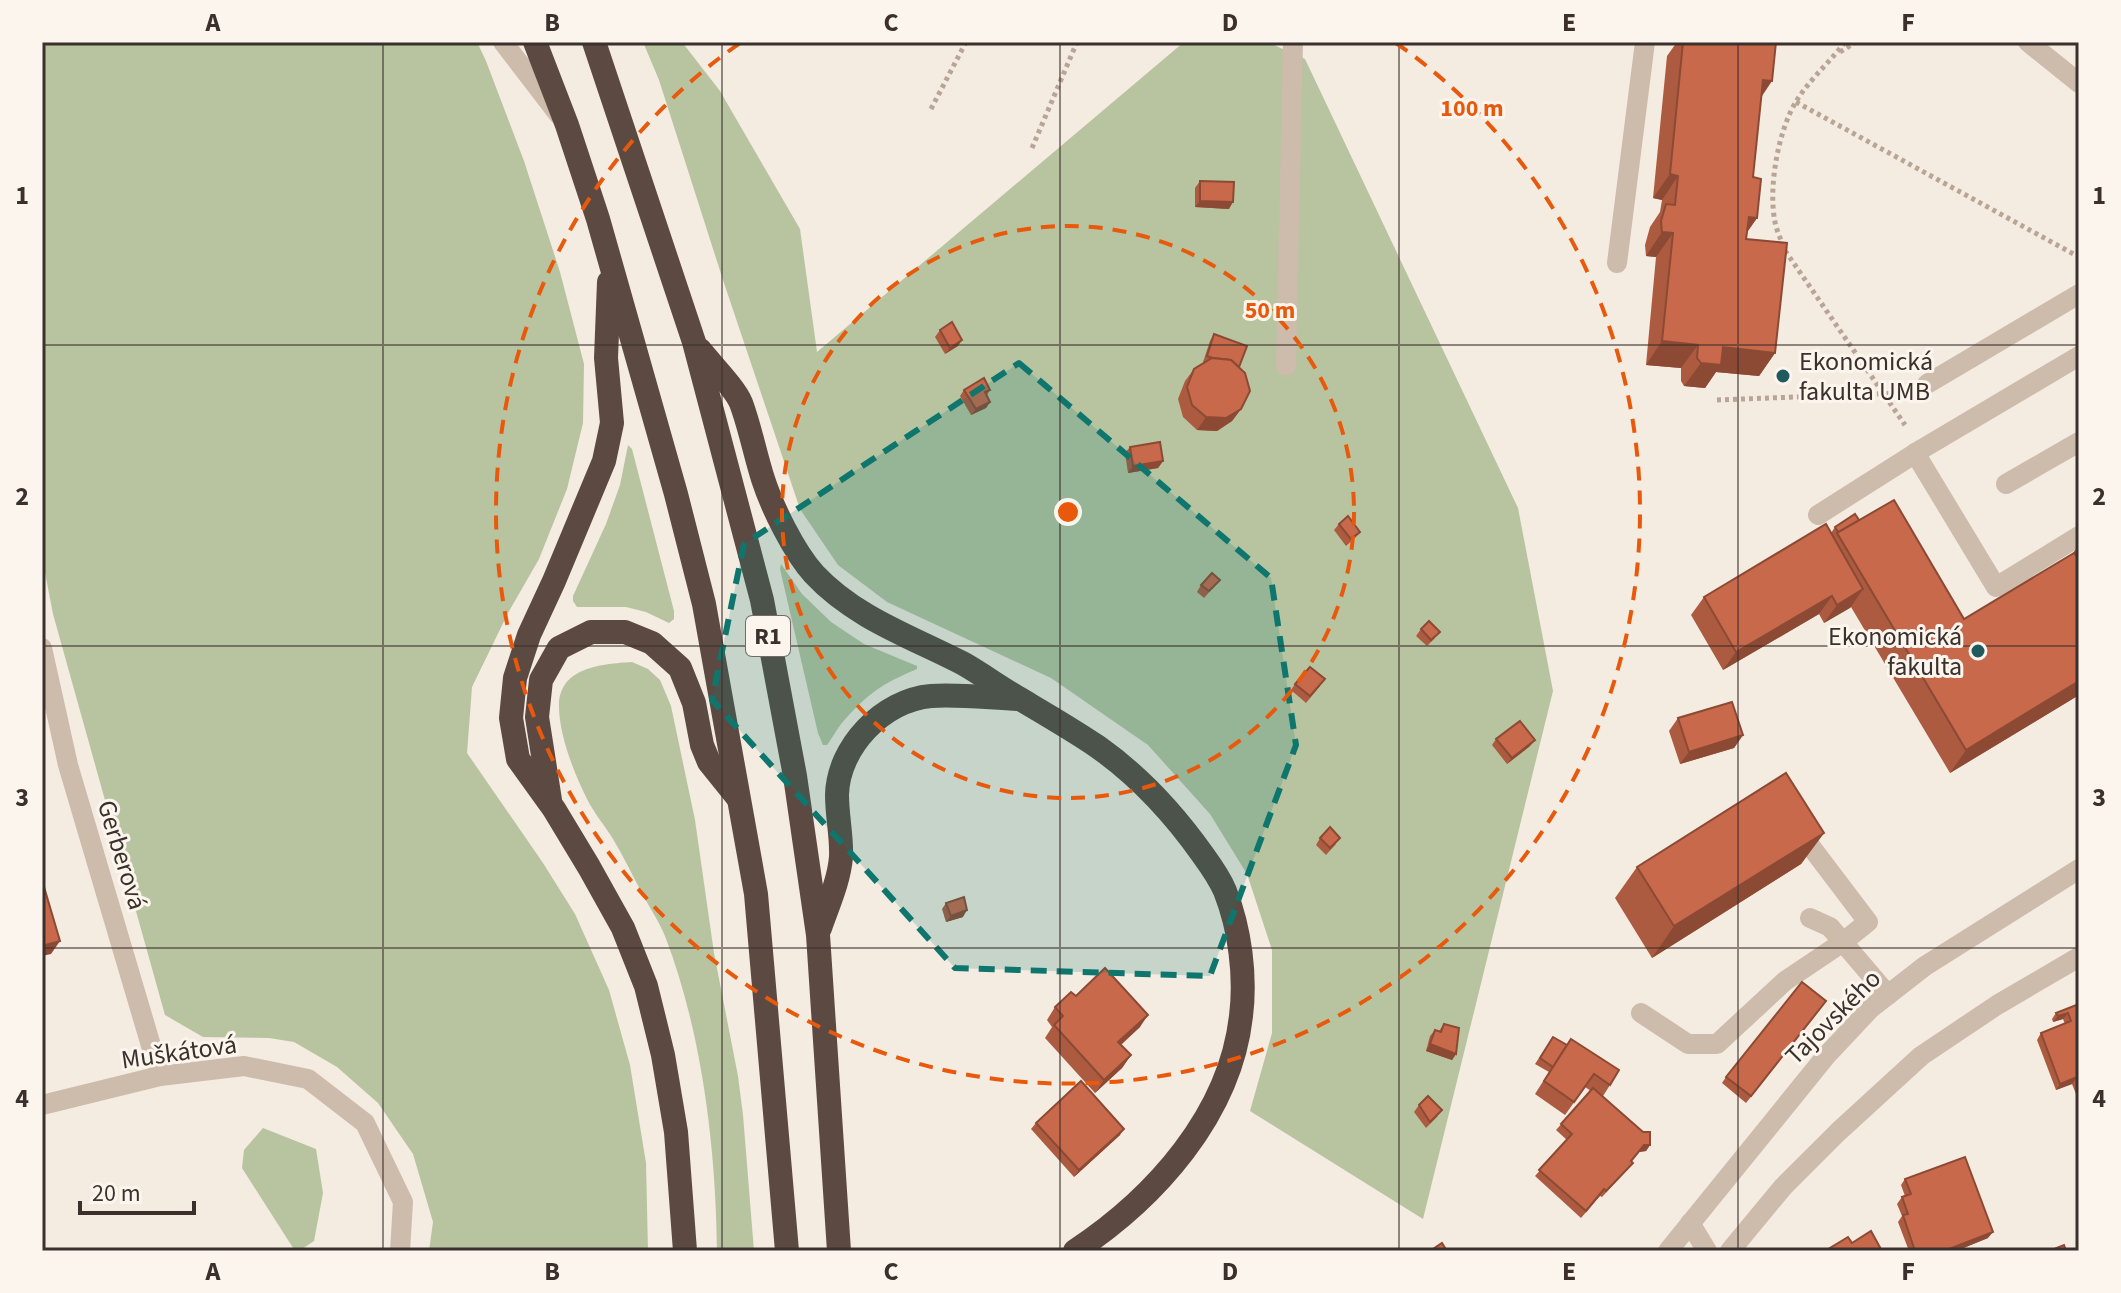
<svg xmlns="http://www.w3.org/2000/svg" width="2121" height="1293" viewBox="0 0 2121 1293" font-family="'Source Sans 3',sans-serif">
<style>
.green{fill:#b8c4a0}
.lines{fill:none;stroke-linecap:round;stroke-linejoin:round}
.path{stroke:#b9a596;stroke-width:5;stroke-dasharray:4 4;stroke-linecap:butt}
.minor{stroke:#cdbbac;stroke-width:20}
.highway{stroke:#5c4a42;stroke-width:24}
.wall{fill:#ac5a40}
.shaded-wall{fill:#8c4a34}
.building{fill:#c8694b;stroke:#8c4a34;stroke-width:2}
.marked{fill:#0f766e;fill-opacity:0.2;stroke:#0f766e;stroke-width:6;stroke-dasharray:16 10;stroke-linejoin:round}
.grid{fill:none;stroke:#3b302b;stroke-width:2;stroke-opacity:0.55}
.ring{fill:none;stroke:#e8590c;stroke-width:4;stroke-dasharray:14 10}
.poi-dot{fill:#1f5a5e;stroke:#fbf5ee;stroke-width:3}
.labels{text-anchor:middle;dominant-baseline:central;stroke-width:6;stroke-linejoin:round;paint-order:stroke}
.shield{fill:#fbf5ee;stroke:#756b66;stroke-width:2}
.shield-label{font-size:24px;font-weight:bold;fill:#3b302b}
.poi-label{font-size:26px;fill:#3b302b;stroke:#fbf5ee;text-anchor:start}
.street-label{font-size:26px;fill:#3b302b;stroke:#fbf5ee}
.centre{fill:#e8590c;stroke:#fbf5ee;stroke-width:4}
.ring-label{font-size:24px;text-anchor:middle;font-weight:bold;fill:#e8590c;stroke:#fbf5ee;stroke-width:6;stroke-linejoin:round;paint-order:stroke}
.neatline{fill:none;stroke:#3b302b;stroke-width:3}
.grid-label{font-size:26px;text-anchor:middle;font-weight:bold;fill:#3b302b}
</style>
<rect width="100%" height="100%" fill="#f4ebe1"/>
<!-- green -->
<g class="green">
<path d="M42 42H477L486 61 524 161 560 272 584 364 583 423 567 489 539 559 508 613 472 687 467 753 543 863 575 914 609 990 630 1065 646 1163 648 1251H429L433 1222 413 1154 378 1103 337 1067 294 1042 269 1038 203 1037 165 1015 53 614 42 557Z"/>
<path d="M643 42H682L720 91 800 229 817 352 1184 42H1267L1305 59 1518 508 1553 691 1423 1219 1250 1111 1272 1033V950L1247 874 1210 814 1148 745 1051 678 887 602 838 565 800 509 723 280 659 80Z"/>
<path d="M628 445 632 449 674 611V619L669 623 646 612 626 607H577L573 601V596L606 524 620 485Z"/>
<path d="M781 564 802 594 831 622 864 644 917 666V669C881 684 866 695 841 724 836 731 832 738 827 745H823L818 733 780 569Z"/>
<path d="M632 662 648 669 660 680 671 706 695 820 714 953 738 1076 743 1115 754 1251H717C716 1148 702 1032 665 936 659 921 649 907 642 893 632 875 624 857 613 839 605 826 594 813 587 799 574 773 559 735 559 706 559 667 602 664 632 662Z"/>
<path d="M263 1128 316 1149 323 1193 314 1241 299 1251H295L242 1168 244 1150Z"/>
</g>
<g class="lines">
<!-- path -->
<g class="path">
<path d="M1845 42C1830 62 1811 78 1797 100 1778 130 1768 188 1775 222 1777 232 1782 242 1786 252L1905 425"/>
<path d="M1840 52 1856 42"/>
<path d="M1796 102 2079 257"/>
<path d="M931 109 966 42"/>
<path d="M1032 148 1077 42"/>
<path d="M1717 400 1900 393"/>
</g>
<!-- minor -->
<g class="minor">
<path d="M503 42 559 115"/>
<path d="M2028 42 2079 83"/>
<path d="M1617 263 1645 42"/>
<path d="M1286 366 1293 42"/>
<path d="M1927 384 2079 294"/>
<path d="M1915 453 1996 587 2079 536"/>
<path d="M2006 484 2079 442"/>
<path d="M1818 515 1922 449 2079 356"/>
<path d="M42 648 68 765 160 1076"/>
<path d="M1810 918 1830 927 1888 995"/>
<path d="M1641 1013 1688 1044H1717L1785 981 1843 942 1868 922 1796 827"/>
<path d="M42 1105 160 1076 244 1066 308 1079 365 1123 403 1202 400 1251"/>
<path d="M1690 1223 1707 1251"/>
<path d="M1668 1251 1826 1056 1871 1008 1925 966 2079 869"/>
<path d="M1730 1251 1783 1187 1838 1132 1921 1056 1997 1005 2079 957"/>
</g>
<!-- highway -->
<g class="highway">
<path d="M535 42 567 125 598 219 676 494 704 604 756 894 787 1251"/>
<path d="M594 42 694 342 762 600 795 776 818 935 839 1251"/>
<path d="M609 282 606 358 612 423 604 461 554 581 529 635 515 678 511 718 518 759 554 809 589 867 623 928 646 986 663 1055 676 1132 685 1251"/>
<path d="M700 350C711 364 735 388 741 403 750 427 755 454 763 479 772 507 794 552 814 574 855 618 912 637 964 664 983 675 1001 688 1020 699 1047 715 1073 730 1098 747 1139 776 1174 814 1203 855 1211 866 1220 879 1225 891 1240 929 1246 976 1241 1016 1230 1115 1155 1198 1075 1251"/>
<path d="M550 800 537 717 541 680 559 648 591 632H625L652 643 680 668 694 703 702 745 709 762 738 798"/>
<path d="M820 928C828 905 839 881 841 857 842 837 837 816 837 795 838 747 883 700 931 696 959 694 990 698 1018 699"/>
</g>
</g>
<!-- wall -->
<g class="wall">
<path d="M1677 42H1776L1761 97 1753 177 1757 218 1747 232 1746 239 1775 353 1759 376 1716 372 1705 388 1684 386 1681 381V368L1646 365 1656 257 1646 256 1645 245 1650 227 1660 212 1662 200 1653 198 1667 56Z"/>
<path d="M1200 181 1229 209 1195 207V188Z"/>
<path d="M940 330 958 346 945 354 935 337Z"/>
<path d="M1214 334 1239 367 1241 409 1232 421 1217 431 1197 430 1183 417 1178 399 1185 381 1194 369 1204 363 1203 362 1210 341Z"/>
<path d="M964 390H990L987 395 990 402 986 408 971 415 960 396Z"/>
<path d="M1130 447 1163 461 1158 468 1128 473 1125 453Z"/>
<path d="M1859 520 1964 619 2072 554 2079 545V695L1950 773 1851 607 1824 623 1819 614 1723 670 1691 615 1704 597 1831 533 1835 527Z"/>
<path d="M1339 524 1360 532 1355 538 1346 546 1334 530Z"/>
<path d="M1220 580 1204 598 1197 592 1201 585Z"/>
<path d="M1421 629 1435 638 1427 646 1416 636Z"/>
<path d="M1295 684 1320 686 1306 703 1291 690Z"/>
<path d="M1678 718 1743 735 1734 748 1680 764 1669 731Z"/>
<path d="M1496 739 1530 746 1507 764 1492 745Z"/>
<path d="M1824 833 1801 864 1652 958 1615 898 1637 867Z"/>
<path d="M1320 838 1336 844 1326 855 1316 845Z"/>
<path d="M946 903 963 917 946 922 942 909Z"/>
<path d="M1076 996 1140 1027 1121 1045 1131 1055 1122 1068 1095 1093 1045 1038 1052 1027 1047 1020 1055 1007Z"/>
<path d="M2079 1004V1093L2076 1094 2072 1084 2056 1090 2037 1040 2041 1033 2065 1024 2063 1019 2053 1022 2052 1019 2056 1013Z"/>
<path d="M1821 1008 1746 1103 1722 1083 1726 1077Z"/>
<path d="M1444 1024 1456 1054 1452 1060 1426 1051 1430 1036 1435 1030 1439 1031Z"/>
<path d="M1549 1043 1610 1085 1603 1096 1650 1145 1646 1151 1639 1152 1631 1161 1628 1169 1602 1197 1600 1196 1581 1218 1535 1176 1567 1140 1556 1130 1591 1091 1585 1087 1565 1115 1535 1094 1549 1072 1535 1064Z"/>
<path d="M1419 1105 1438 1116 1426 1128 1414 1112Z"/>
<path d="M1036 1123 1120 1135 1074 1177 1031 1129Z"/>
<path d="M1905 1179 1988 1238 1956 1251H1909L1898 1222 1902 1216 1897 1204 1902 1197 1905 1196 1901 1185Z"/>
</g>
<!-- shaded-wall -->
<g class="shaded-wall">
<path d="M1763 80 1772 81 1756 105Z"/>
<path d="M1670 174 1678 176 1662 200 1653 198Z"/>
<path d="M1200 201 1233 202 1229 209 1195 207Z"/>
<path d="M1749 217 1757 218 1741 241Z"/>
<path d="M1662 232 1673 233 1656 257 1646 256Z"/>
<path d="M962 340 958 346 945 354 950 348Z"/>
<path d="M1662 341 1698 345 1681 368 1646 365Z"/>
<path d="M1723 347 1775 353 1759 376 1716 372 1705 388 1684 386 1701 363Z"/>
<path d="M990 402 986 408 971 415 976 409Z"/>
<path d="M1241 409 1232 421 1217 431 1197 430 1206 417Z"/>
<path d="M1163 461 1158 468 1128 473 1133 466Z"/>
<path d="M1863 589 1850 608 1824 623 1837 605Z"/>
<path d="M1832 596 1819 614 1723 670 1736 652Z"/>
<path d="M2079 681V695L1950 773 1966 750Z"/>
<path d="M1743 735 1734 748 1680 764 1689 752Z"/>
<path d="M1535 740 1530 746 1507 764 1512 758Z"/>
<path d="M1824 833 1801 864 1652 958 1674 926Z"/>
<path d="M967 910 963 917 946 922 951 916Z"/>
<path d="M60 941 51 954 42 956V946Z"/>
<path d="M2068 1013 2063 1019 2053 1022 2058 1016Z"/>
<path d="M1148 1015 1140 1027 1109 1055 1118 1042Z"/>
<path d="M1430 1044 1456 1054 1452 1060 1426 1051Z"/>
<path d="M1131 1055 1122 1068 1095 1093 1104 1080Z"/>
<path d="M2077 1077 2072 1084 2056 1090 2060 1084Z"/>
<path d="M1124 1129 1120 1135 1074 1177 1079 1170Z"/>
<path d="M1644 1145H1650L1646 1151 1639 1152 1626 1167Z"/>
<path d="M1993 1232 1988 1238 1956 1251H1944Z"/>
</g>
<!-- building -->
<g class="building">
<path d="M1683 42H1776L1772 81 1763 80 1753 177 1761 179 1757 218 1749 217 1746 239 1787 243 1775 353 1723 347 1721 365 1701 363 1697 358 1698 345 1662 341 1673 233 1662 232 1661 221 1666 204 1675 205 1678 176 1670 174Z"/>
<path d="M1200 181 1234 182 1233 202 1200 201Z"/>
<path d="M952 322 962 340 950 348 940 330Z"/>
<path d="M1214 334 1247 346 1239 367 1231 360 1213 358 1207 356Z"/>
<path d="M1212 358 1231 360 1245 373 1250 391 1241 409 1226 418 1206 417 1192 405 1187 387 1194 369Z"/>
<path d="M984 378 990 390 985 392 990 402 976 409 964 390Z"/>
<path d="M1160 442 1163 461 1133 466 1130 447Z"/>
<path d="M1894 500 1964 619 2074 553 2078 558 2079 557V681L1966 750 1837 533Z"/>
<path d="M1855 514 1859 520 1838 532 1835 527Z"/>
<path d="M1348 516 1360 532 1351 539 1339 524Z"/>
<path d="M1826 524 1863 589 1837 605 1832 596 1736 652 1704 597Z"/>
<path d="M1212 573 1220 580 1209 591 1201 585Z"/>
<path d="M1429 621 1440 632 1431 640 1421 629Z"/>
<path d="M1310 667 1325 679 1310 696 1295 684Z"/>
<path d="M1732 702 1743 735 1689 752 1678 718Z"/>
<path d="M1520 721 1535 740 1512 758 1496 739Z"/>
<path d="M1786 773 1824 833 1674 926 1637 867Z"/>
<path d="M1330 827 1340 838 1330 848 1320 838Z"/>
<path d="M42 880 60 941 42 946Z"/>
<path d="M964 897 967 910 951 916 946 903Z"/>
<path d="M1105 968 1148 1015 1118 1042 1131 1055 1104 1080 1054 1025 1063 1016 1055 1007 1071 992 1076 996Z"/>
<path d="M1802 982 1826 1001 1751 1096 1726 1077Z"/>
<path d="M2079 1004V1083L2077 1077 2060 1084 2041 1033 2071 1021 2068 1013 2058 1016 2056 1013Z"/>
<path d="M1444 1024 1459 1028 1456 1054 1430 1044 1435 1030 1441 1032Z"/>
<path d="M1553 1037 1567 1045 1553 1067 1540 1058Z"/>
<path d="M1571 1039 1619 1070 1610 1085 1594 1074 1574 1102 1544 1081Z"/>
<path d="M1081 1081 1124 1129 1079 1170 1036 1123Z"/>
<path d="M1593 1088 1643 1132H1650V1145H1644L1631 1161 1633 1163 1606 1191 1604 1189 1586 1211 1539 1170 1572 1134 1561 1124Z"/>
<path d="M1428 1096 1442 1110 1430 1122 1419 1105Z"/>
<path d="M1965 1157 1993 1232 1944 1251H1915L1903 1215 1908 1214 1902 1197 1911 1194 1905 1179Z"/>
<path d="M1871 1231 1882 1251H1825L1848 1237 1852 1243Z"/>
<path d="M1442 1243 1447 1251H1430Z"/>
<path d="M2064 1245 2066 1251H2049Z"/>
</g>
<!-- marked area -->
<path class="marked" d="M1019 363 1271 578 1296 745 1210 976 955 968 712 700 744 544Z"/>
<!-- grid -->
<path class="grid" d="M383 42V1251M722 42V1251M1060 42V1251M1399 42V1251M1738 42V1251M42 345H2079M42 646H2079M42 948H2079"/>
<!-- distance rings -->
<g class="ring">
<circle cx="1068" cy="512" r="286"/>
<path d="M1396 43A572 572 0 1 1 740 43"/>
</g>
<!-- markers -->
<g class="poi-dot">
<circle cx="1783" cy="376" r="8"/>
<circle cx="1978" cy="651" r="8"/>
</g>
<g class="labels">
<!-- shield labels -->
<rect class="shield" x="746" y="616" width="44" height="40" rx="6"/>
<g class="shield-label">
<text x="768" y="636">R1</text>
</g>
<!-- poi labels -->
<g class="poi-label">
<text x="1799" y="361">Ekonomická<tspan x="1799" dy="30">fakulta UMB</tspan></text>
<text x="1962" y="636" text-anchor="end">Ekonomická<tspan x="1962" dy="30">fakulta</tspan></text>
</g>
<!-- street labels -->
<g class="street-label">
<text transform="translate(122 855) rotate(73)">Gerberová</text>
<text transform="translate(1833 1017) rotate(-45)">Tajovského</text>
<text transform="translate(179 1052) rotate(-8)">Muškátová</text>
</g>
</g>
<circle cx="1068" cy="512" r="12" class="centre"/>
<g class="ring-label">
<text x="1472" y="116">100 m</text>
<text x="1270" y="318">50 m</text>
</g>
<!-- border -->
<rect width="2121" height="1293" fill="none" stroke="#fbf5ee" stroke-width="88"/>
<!-- scale -->
<path d="M80 1201v12h114v-12" fill="none" stroke="#3b302b" stroke-width="4"/>
<text x="92" y="1201" font-size="24" fill="#3b302b" stroke="#fbf5ee" stroke-width="6" paint-order="stroke">20 m</text>
<rect x="44" y="44" width="2033" height="1205" class="neatline"/>
<g class="grid-label">
<text x="213" y="31">A</text>
<text x="552" y="31">B</text>
<text x="891" y="31">C</text>
<text x="1230" y="31">D</text>
<text x="1569" y="31">E</text>
<text x="1908" y="31">F</text>
<text x="22" y="204">1</text>
<text x="2099" y="204">1</text>
<text x="22" y="505">2</text>
<text x="2099" y="505">2</text>
<text x="22" y="806">3</text>
<text x="2099" y="806">3</text>
<text x="22" y="1107">4</text>
<text x="2099" y="1107">4</text>
<text x="213" y="1280">A</text>
<text x="552" y="1280">B</text>
<text x="891" y="1280">C</text>
<text x="1230" y="1280">D</text>
<text x="1569" y="1280">E</text>
<text x="1908" y="1280">F</text>
</g>
</svg>
